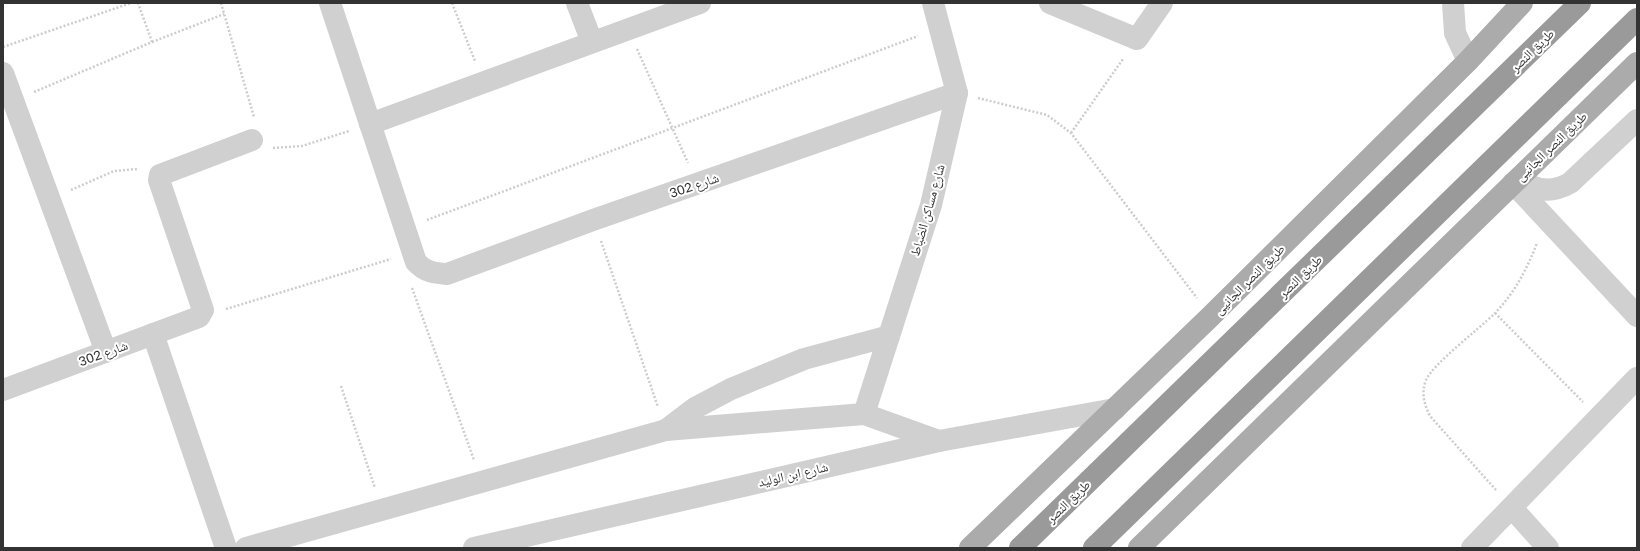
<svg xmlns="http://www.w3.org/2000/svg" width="1640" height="551" viewBox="0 0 1640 551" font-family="'Golos Text','Noto Naskh Arabic',sans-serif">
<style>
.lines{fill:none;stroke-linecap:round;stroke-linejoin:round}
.path{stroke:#cdcdcd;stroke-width:2.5;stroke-dasharray:2 2;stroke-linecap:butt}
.minor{stroke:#d0d0d0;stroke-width:22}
.major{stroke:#ababab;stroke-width:22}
.highway{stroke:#9a9a9a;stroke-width:22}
.labels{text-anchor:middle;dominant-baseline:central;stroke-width:4;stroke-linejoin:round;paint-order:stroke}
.street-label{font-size:13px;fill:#333;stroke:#fff}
</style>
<rect width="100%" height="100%" fill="#fff"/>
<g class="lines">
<!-- path -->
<g class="path">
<path d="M221 3 254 117"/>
<path d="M452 3 475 61"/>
<path d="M152 42 224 14"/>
<path d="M3 47 131 3"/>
<path d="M637 49 688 163"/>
<path d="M34 92 152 42 138 3"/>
<path d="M978 98 1047 115 1071 133 1197 298"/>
<path d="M1071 133 1123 59"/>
<path d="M273 148 302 146 349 131"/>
<path d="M71 190 114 171 137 169"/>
<path d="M427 220 918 36"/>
<path d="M601 241 658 407"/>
<path d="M412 288 474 460"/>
<path d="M226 309 391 259"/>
<path d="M1495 313 1583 402"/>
<path d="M341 386 375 488"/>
<path d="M1496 490 1430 416C1424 404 1421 393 1426 380 1433 364 1479 329 1494 314 1514 294 1527 269 1537 243"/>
</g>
<!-- minor -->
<g class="minor">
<path d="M330 3 416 262C425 272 434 273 447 274L593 220 957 93"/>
<path d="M577 3 592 42"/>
<path d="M1050 3 1137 39 1162 3"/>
<path d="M1453 3 1455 33 1468 61"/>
<path d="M3 73 106 352"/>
<path d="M370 124 700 3"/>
<path d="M1519 178C1535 192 1552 193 1570 183L1637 120"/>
<path d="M1513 183 1637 316"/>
<path d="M153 334 226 548"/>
<path d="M3 390 199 317 203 310 159 180 160 175 252 140"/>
<path d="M864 414 931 205 957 93 933 3"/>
<path d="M666 430 695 408 731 389 804 359 889 336"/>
<path d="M1512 508 1548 548"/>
<path d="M246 548 666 430 864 414 939 441"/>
<path d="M474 548 939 441 1115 409"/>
<path d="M1472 548 1637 378"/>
</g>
<!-- major -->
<g class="major">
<path d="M970 548 1211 316 1468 61 1522 3"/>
<path d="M1139 548 1637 63"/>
</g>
<!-- highway -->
<g class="highway">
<path d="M1020 548 1580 3"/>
<path d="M1094 548 1637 19"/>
</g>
</g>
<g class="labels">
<!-- street labels -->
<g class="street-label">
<text transform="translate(1532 50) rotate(-44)">طريق النصر</text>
<text transform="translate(1551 146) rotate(-44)">طريق النصر الجانيى</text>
<text transform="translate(694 185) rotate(-19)">شارع 302</text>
<text transform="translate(927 210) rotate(-74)">شارع مساكن الضباط</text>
<text transform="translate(1300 276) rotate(-44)">طريق النصر</text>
<text transform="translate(1249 279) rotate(-45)">طريق النصر الجانيى</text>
<text transform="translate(103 353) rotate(-20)">شارع 302</text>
<text transform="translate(793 474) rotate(-13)">شارع ابن الوليد</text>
<text transform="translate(1068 501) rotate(-44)">طريق النصر</text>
</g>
</g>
<!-- border -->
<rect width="1640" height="551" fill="none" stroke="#333333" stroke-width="8"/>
</svg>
